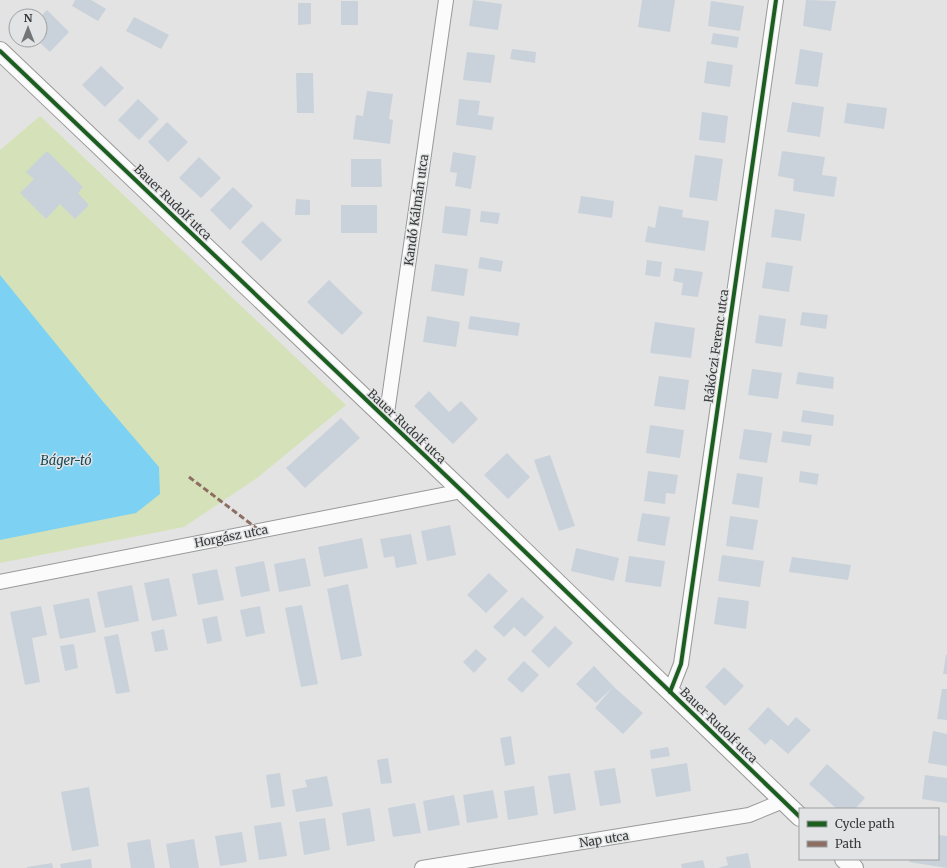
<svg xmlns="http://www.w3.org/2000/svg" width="947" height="868" viewBox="0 0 947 868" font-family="Merriweather,serif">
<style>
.green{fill:#d5e2b9}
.water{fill:#7dd2f4}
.building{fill:#c9d2da}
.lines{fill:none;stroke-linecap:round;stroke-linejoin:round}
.minor-casing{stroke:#999;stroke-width:16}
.tertiary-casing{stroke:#999;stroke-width:20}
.minor{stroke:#fbfbfb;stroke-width:14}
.tertiary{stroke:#fbfbfb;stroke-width:18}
.quiet{stroke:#8d6e63;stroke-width:3;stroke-dasharray:6 3;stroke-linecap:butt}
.cycleway-casing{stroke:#e2e3e4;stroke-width:6}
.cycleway{stroke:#1b5e20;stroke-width:4}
.labels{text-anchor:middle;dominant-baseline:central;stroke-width:3;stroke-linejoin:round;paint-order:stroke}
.street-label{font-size:12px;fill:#393a3a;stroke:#e2e3e4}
.water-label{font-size:13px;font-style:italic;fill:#15495c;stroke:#e2e3e4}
</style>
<rect width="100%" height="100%" fill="#e3e3e3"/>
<!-- green -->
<path class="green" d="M40 116 346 405 257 478 184 527 0 563V150Z"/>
<!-- water -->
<path class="water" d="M0 275 100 398 159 467 160 494 136 513 0 540Z"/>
<!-- building -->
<g class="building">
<path d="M75 0H91L106 9 98 21 72 6Z"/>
<path d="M473 0 502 4 498 30 469 26Z"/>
<path d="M642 0H675L670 32 638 27Z"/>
<path d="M806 0 836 1 831 31 803 26Z"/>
<rect x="341" y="1" width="17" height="24"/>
<path d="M711 1 744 6 740 31 708 26Z"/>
<path d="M298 3H311V24L298 25Z"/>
<path d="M47 10 69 32 50 52 37 40H40V17Z"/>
<path d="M134 17 169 35 161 49 126 31Z"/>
<path d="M713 33 739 37 737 48 711 44Z"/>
<path d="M512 49 536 52 535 63 510 59Z"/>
<path d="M800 49 823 53 818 87 795 84Z"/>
<path d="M467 52 495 55 491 83 463 80Z"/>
<path d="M707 61 733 65 730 87 704 83Z"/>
<path d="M101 66 124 88 105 107 82 85Z"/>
<path d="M296 73H313L314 113H297Z"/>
<path d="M367 91 393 94 389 119 393 120 390 144 353 139 356 115 363 116Z"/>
<path d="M138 99 159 119 139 140 118 120Z"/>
<path d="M459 99 480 101 478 115 494 117 492 130 456 125Z"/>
<path d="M792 102 824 107 820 137 787 132Z"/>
<path d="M847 103 887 108 884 129 844 123Z"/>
<path d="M702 112 728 116 725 143 699 140Z"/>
<path d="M167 122 188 142 168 162 148 142Z"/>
<path d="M47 151 83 187 78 193 89 205 75 219 60 204 46 219 20 193 34 179 26 172Z"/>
<path d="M782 151 825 157 822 175 837 177 834 197 793 191 794 179 778 176Z"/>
<path d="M453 152 476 156 471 189 455 186 457 173 450 172Z"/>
<path d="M695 155 723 159 717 201 689 197Z"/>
<path d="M199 157 221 178 201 198 179 178Z"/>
<path d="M351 159H381L382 187H351Z"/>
<path d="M233 187 253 206 230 230 210 210Z"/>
<path d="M581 196 614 201 612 218 578 213Z"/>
<path d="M296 199 310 200V215H295Z"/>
<rect x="341" y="205" width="36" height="28"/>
<path d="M445 206 471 209 467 236 442 233Z"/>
<path d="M659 206 683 210 682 217 709 221 705 251 645 242 648 226 655 228Z"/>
<path d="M775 209 805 214 801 241 771 237Z"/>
<path d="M481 211 500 213 498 224 480 222Z"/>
<path d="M262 221 282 240 261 261 241 242Z"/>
<path d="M480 257 503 261 501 272 478 268Z"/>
<path d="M647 260 662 262 660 277 645 275Z"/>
<path d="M766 262 793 266 789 292 762 288Z"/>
<path d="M435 264 468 269 464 296 431 291Z"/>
<path d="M675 268 703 272 698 297 681 295 683 283 673 281Z"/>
<path d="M329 280 363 313 342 335 307 302Z"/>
<path d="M802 312 828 315 826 329 800 325Z"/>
<path d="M759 315 786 319 782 347 755 343Z"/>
<path d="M427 316 460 322 456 347 423 342Z"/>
<path d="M470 316 520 323 518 336 468 329Z"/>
<path d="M655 322 695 328 691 358 650 353Z"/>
<path d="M752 369 782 373 778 399 748 395Z"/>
<path d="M798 372 834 377 833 389 796 384Z"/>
<path d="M659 376 689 380 685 410 654 406Z"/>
<path d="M429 391 449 412 461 401 478 419 453 444 414 406Z"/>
<path d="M803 410 834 415 833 426 801 422Z"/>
<path d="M341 418 360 438 305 488 286 468Z"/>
<path d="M650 425 684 430 680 458 646 453Z"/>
<path d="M744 429 772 433 767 463 739 459Z"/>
<path d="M783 431 812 435 810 446 781 442Z"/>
<path d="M507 453 530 477 508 499 484 475Z"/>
<path d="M550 455 575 526 559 531 534 460Z"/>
<path d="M648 471 678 475 675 494 666 493 665 504 644 501Z"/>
<path d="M800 471 819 474 817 485 799 482Z"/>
<path d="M737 473 763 477 759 508 732 504Z"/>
<path d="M642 513 670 517 665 546 637 541Z"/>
<path d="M730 516 758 520 753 550 726 546Z"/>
<path d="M450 525 456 555 427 561 421 531Z"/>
<path d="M411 534 417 564 396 568 394 556 384 558 380 539Z"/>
<path d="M362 538 368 568 324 577 318 547Z"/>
<path d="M576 548 619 558 614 581 571 571Z"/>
<path d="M722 555 764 561 760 587 718 581Z"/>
<path d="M629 556 665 561 661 587 625 582Z"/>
<path d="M792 557 851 565 848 580 789 572Z"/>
<path d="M305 558 311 586 279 592 274 564Z"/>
<path d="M264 561 270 591 241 597 235 567Z"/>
<path d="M217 569 224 600 198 605 192 574Z"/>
<path d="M489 573 508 591 486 613 467 595Z"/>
<path d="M169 578 177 616 152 621 144 583Z"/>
<path d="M348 584 362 656 341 660 327 589Z"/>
<path d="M132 585 139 621 105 628 97 592Z"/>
<path d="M522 597 544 617 525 637 514 627 504 637 493 627Z"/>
<path d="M718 597 749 601 746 629 714 624Z"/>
<path d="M89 598 96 632 60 639 53 605Z"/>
<path d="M302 605 318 684 301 687 285 608Z"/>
<path d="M41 606 47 635 32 638 40 682 25 685 10 612Z"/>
<path d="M260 606 265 633 246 637 240 610Z"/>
<path d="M217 616 222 641 207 644 202 619Z"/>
<path d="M555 626 573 643 549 668 531 651Z"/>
<path d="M164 629 168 650 155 652 151 632Z"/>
<path d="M118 634 130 692 116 694 104 637Z"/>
<path d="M74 644 78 668 65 671 60 646Z"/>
<path d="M476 649 487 659 474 673 463 662Z"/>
<path d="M946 655H947V674H943Z"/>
<path d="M524 661 539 675 522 693 507 679Z"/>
<path d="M594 666 614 687 643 713 623 734 595 708 612 688 596 703 576 684Z"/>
<path d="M724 667 744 686 725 706 705 687Z"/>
<path d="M942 689H947V720L937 719Z"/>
<path d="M768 707 788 726 796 717 811 730 788 754 771 739 765 745 748 729Z"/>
<path d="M933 731 947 734V766L928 763Z"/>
<path d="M511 736 515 764 505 766 500 738Z"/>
<path d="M668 747 670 756 651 759 650 750Z"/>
<path d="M388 758 392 783 381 784 377 760Z"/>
<path d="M687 763 691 791 656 797 651 769Z"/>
<path d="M827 764 865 798 855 809H837L809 784Z"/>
<path d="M615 768 621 803 600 806 594 771Z"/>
<path d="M280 773 285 806 271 808 266 775Z"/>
<path d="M570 773 576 810 554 814 548 776Z"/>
<path d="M925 775 947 778V803L922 799Z"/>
<path d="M327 776 333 806 296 812 292 790 307 787 305 780Z"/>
<path d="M534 786 538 815 508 820 504 791Z"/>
<path d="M89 787 99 846 72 851 61 792Z"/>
<path d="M493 790 498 818 467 823 463 795Z"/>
<path d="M454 795 460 825 428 831 423 801Z"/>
<path d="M415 803 421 833 393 837 388 808Z"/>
<path d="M370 808 375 841 347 846 342 813Z"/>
<path d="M325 818 330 850 304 855 299 822Z"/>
<path d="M281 822 287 856 259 860 254 826Z"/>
<path d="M242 832 247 862 220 866 215 836Z"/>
<path d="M938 835 947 836V868L909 862 910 859H938Z"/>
<path d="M150 839 155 868H131L127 843Z"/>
<path d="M194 839 199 868H170L166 844Z"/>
<path d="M748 853 751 868H718L728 865 726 857Z"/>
<path d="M91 859 92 868H61L60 864Z"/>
<path d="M703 860 705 868H682L681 864Z"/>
<path d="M52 863 53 868H27V867Z"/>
</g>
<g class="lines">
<!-- minor casing -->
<g class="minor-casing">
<g id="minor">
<path d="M386 420 446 0"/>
<path d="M0 582 462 491"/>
<path d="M670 692 681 664 776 0"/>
<path d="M422 868 749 815 783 801"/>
</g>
</g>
<!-- tertiary casing -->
<g class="tertiary-casing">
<g id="tertiary">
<path d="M0 51 462 491 800 817"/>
<path d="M844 859 854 868"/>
</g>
</g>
<!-- minor -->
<use href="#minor" class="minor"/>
<!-- tertiary -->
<use href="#tertiary" class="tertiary"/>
<!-- quiet -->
<path class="quiet" d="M189 477 259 530"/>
<!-- cycleway casing -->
<g class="cycleway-casing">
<g id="cycleway">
<path d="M0 51 462 491 800 817"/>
<path d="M670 692 681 664 776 0"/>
</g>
</g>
<!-- cycleway -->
<use href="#cycleway" class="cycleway"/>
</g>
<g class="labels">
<!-- street labels -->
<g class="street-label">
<text transform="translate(173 202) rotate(44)">Bauer Rudolf utca</text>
<text transform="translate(416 210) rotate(-82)">Kandó Kálmán utca</text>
<text transform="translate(716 346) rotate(-82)">Rákóczi Ferenc utca</text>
<text transform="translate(407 426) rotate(43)">Bauer Rudolf utca</text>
<text transform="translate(231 536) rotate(-11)">Horgász utca</text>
<text transform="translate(719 725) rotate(44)">Bauer Rudolf utca</text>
<text transform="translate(604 839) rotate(-9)">Nap utca</text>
</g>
<!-- water labels -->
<g class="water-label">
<text x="66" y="460">Báger-tó</text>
</g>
</g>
<!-- legend -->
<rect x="799" y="808" width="140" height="52" fill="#e2e3e4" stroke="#9e9fa0"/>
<rect x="807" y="821" width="20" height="6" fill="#1b5e20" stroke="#9e9fa0"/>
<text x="835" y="828" font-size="12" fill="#393a3a">Cycle path</text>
<rect x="807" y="841" width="20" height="6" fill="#8d6e63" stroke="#9e9fa0"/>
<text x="835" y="848" font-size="12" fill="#393a3a">Path</text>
<!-- north arrow -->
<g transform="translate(28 28)"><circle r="19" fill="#e2e3e4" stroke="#9e9fa0"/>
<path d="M0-3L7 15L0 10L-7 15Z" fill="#747575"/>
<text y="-6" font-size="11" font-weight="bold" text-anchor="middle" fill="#393a3a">N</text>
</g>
</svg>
